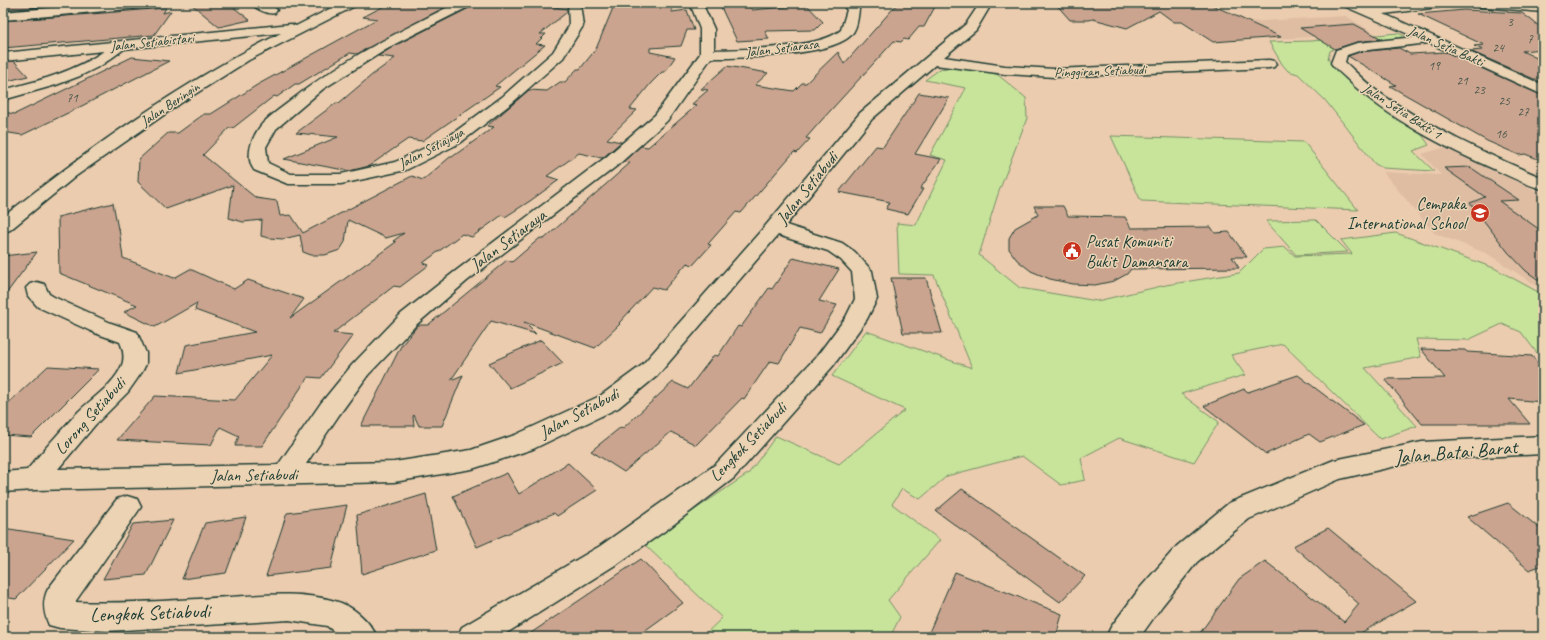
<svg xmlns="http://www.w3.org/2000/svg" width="1546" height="640" viewBox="0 0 1546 640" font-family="Caveat,sans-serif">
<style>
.built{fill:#debda3}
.green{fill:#c8e39a;stroke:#749067}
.building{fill:#caa48f;stroke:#1f3d34}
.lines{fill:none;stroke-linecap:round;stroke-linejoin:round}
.minor-casing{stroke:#1f3d34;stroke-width:3}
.minor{fill:#ebd3b3;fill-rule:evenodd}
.labels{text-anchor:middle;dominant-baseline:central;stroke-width:3;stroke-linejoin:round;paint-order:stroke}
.far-number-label{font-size:13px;fill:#4a574b}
.far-street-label{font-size:14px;fill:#1f3d34;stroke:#ebd3b3}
.street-label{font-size:17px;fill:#1f3d34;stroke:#ebd3b3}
.poi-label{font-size:17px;fill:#1f3d34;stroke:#ebd3b3;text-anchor:end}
.near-street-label{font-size:20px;fill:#1f3d34;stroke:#ebd3b3}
</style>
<rect width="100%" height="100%" fill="#ecccae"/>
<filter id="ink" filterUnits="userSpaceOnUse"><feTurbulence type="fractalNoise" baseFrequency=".025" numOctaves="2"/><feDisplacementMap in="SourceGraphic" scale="8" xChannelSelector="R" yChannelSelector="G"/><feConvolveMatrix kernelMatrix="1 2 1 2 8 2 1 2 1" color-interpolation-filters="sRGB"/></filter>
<g filter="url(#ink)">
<!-- built -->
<g class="built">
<path d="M1346 16 1376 34 1273 39 1246 22Z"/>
<path d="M1446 147 1543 194V290L1488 254 1434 233 1383 172 1441 175 1422 154Z"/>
</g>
<!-- green -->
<g class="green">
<path d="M1398 33 1409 38 1375 41 1335 48 1330 51 1328 59 1337 69 1381 107 1422 135 1429 145 1413 151 1434 171 1383 168 1375 164 1325 100 1298 74 1288 71 1282 64 1269 42 1311 41Z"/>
<path d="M954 67 985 70 998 75 1026 98 1027 118 998 194 979 255 1020 288 1097 301 1166 285 1239 273 1263 249 1285 247 1295 256 1352 254 1341 240 1396 233 1494 268 1540 293H1543V361L1521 332 1502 324 1468 340 1416 339 1421 357 1365 368 1417 426 1380 439 1283 344 1231 355 1245 375 1181 394 1219 422 1194 462 1119 438 1081 458 1085 480 1061 485 1022 456 947 476 920 499 902 489 892 504 940 540 888 600 900 617 890 637H782L771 634 767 637H702L722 618 644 544 749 473 776 436 839 464 905 410 832 376 866 331 972 368 934 275 899 274 897 223 916 225 947 160 930 155 966 88 925 80 940 69Z"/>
<path d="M1111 136 1304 142 1358 210 1141 201Z"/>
<path d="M1316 220 1348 252 1296 255 1266 221Z"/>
</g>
<!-- building -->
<g class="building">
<path d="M3 3H91L3 10Z"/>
<path d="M190 3H228L250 20 219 27Z"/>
<path d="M390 3H453L357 54 350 53 299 84H295L277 97 274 96 233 128H229L203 155 256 198 277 201 280 216 291 215 303 233 412 176 423 180 450 157H452L494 127 487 126 529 90 547 91 560 82H565L577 69H580L596 49 615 3H672V12L687 10 694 30H687L681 46 650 48V52L675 57 665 72H662L651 83 630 109 637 110 607 139 621 142 605 156 602 158 579 153 547 176 559 180 530 201 505 217 502 215 472 237 462 234 423 263 429 265 400 287 394 286 333 333 353 335 321 378 308 377 262 446H235L239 436 220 427 211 445 117 440 155 396 235 400 272 355 179 373 186 345 255 332 195 310 197 303 155 327 124 312 137 305 59 273 58 217 113 203 118 229 119 228 123 258 174 278 190 269 234 289 248 280 304 299 290 318 396 242 393 241 404 233 386 238 348 220 345 242 340 250 325 255H311L303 252 300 235 283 239 269 238 261 236 262 220 243 222 229 218 233 185 166 209 138 182 139 159 168 133H178L204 114H211L257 85 377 19 363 17Z"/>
<path d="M473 3H510L531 6 534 4 567 9V12L540 34H546L536 44 545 45 495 86 500 87 422 141 408 139 369 166 350 171 284 159 338 137 296 133 336 103H339L372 75 395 58 378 56 396 45 471 7Z"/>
<path d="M719 3H747L752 10 807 5 823 22 815 30 765 31 769 39 737 41Z"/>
<path d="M898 3H937L924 27H919L908 40 904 39 901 42 894 41 820 122 806 138 810 139 797 153 794 152 741 213 736 212 708 244 711 245 693 265 687 263 664 290 652 287 619 323 620 324 595 348 524 322 536 334 491 321 451 380 463 375 442 426H419L414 415 413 416 414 426H361L401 346 418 325H428L507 260 512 262 540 238 544 239 630 163 623 162 641 146 648 147 697 105 692 104 708 90 701 89 727 66 768 73 755 85 794 91 802 83H806L838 52 844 64Z"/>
<path d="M1055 3H1208L1281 37 1213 42 1182 22H1174L1159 11 1127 28 1093 19 1089 20H1070Z"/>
<path d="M166 8 163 13 171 11 154 35 3 48V21Z"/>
<path d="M1464 10 1522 13 1543 29V49L1522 51 1543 61V83L1470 51 1483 50 1474 46 1484 45 1418 14Z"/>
<path d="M1354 24 1382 39 1357 42 1335 49 1300 28Z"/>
<path d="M1399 48 1410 54 1446 52 1543 96V161L1525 154 1519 155 1487 141 1390 86 1396 85 1348 56 1359 52Z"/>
<path d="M132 57 169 61 72 111 22 135 3 132V112L15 114Z"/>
<path d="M14 61 28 76 3 82V62Z"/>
<path d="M919 93 949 98 915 154 941 159 920 189H923L908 214 886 209 890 202 839 192 876 146 883 147Z"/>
<path d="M1470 167 1519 200 1499 201 1543 232V283L1526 271 1508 252 1470 203 1485 197 1444 168Z"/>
<path d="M1034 206H1063L1068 216 1125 217 1131 228 1211 227 1215 233 1229 232 1247 257H1232L1239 268 1131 269 1127 274 1114 281 1095 285 1073 284 1050 279 1031 271 1017 260 1009 249V238L1015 228 1038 215Z"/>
<path d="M37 252 3 298V256Z"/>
<path d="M793 258 839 269 819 301 837 305 820 333 800 328 779 363 770 361 744 399 742 398 696 445 671 432 624 472 591 451 621 427 623 428 673 382 688 389 714 355 718 356 738 326 741 327 769 288 772 289Z"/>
<path d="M891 278H926L942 333H903Z"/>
<path d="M541 340 563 363 510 388 489 363Z"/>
<path d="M1421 349 1465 350 1467 352 1532 356 1543 370V402L1509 399 1530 424H1422L1385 379 1445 378Z"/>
<path d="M48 366 99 369 31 437 3 435V408Z"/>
<path d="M1298 375 1364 425 1320 442 1309 434 1266 454 1204 406 1244 389 1248 392Z"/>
<path d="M568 463 597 490 557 516 554 513 477 547 453 496 507 473 519 494Z"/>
<path d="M962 489 1085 576 1060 602 936 511Z"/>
<path d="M426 494 436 550 362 574 357 515Z"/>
<path d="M1508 503 1543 531V565L1529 570 1467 517Z"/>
<path d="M347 505 331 568 266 576 287 513Z"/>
<path d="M246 517 226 573 182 579 205 523Z"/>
<path d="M173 520 146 575 103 579 133 524Z"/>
<path d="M3 528 74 539 16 599 3 597Z"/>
<path d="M1328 528 1416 601 1359 634 1363 637H1197L1239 579 1265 561 1344 622 1359 604 1293 546Z"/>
<path d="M641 559 683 603 636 637H525Z"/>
<path d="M955 572 1062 614 1056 637H927Z"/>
</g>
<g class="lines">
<!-- minor casing -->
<g class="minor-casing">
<g id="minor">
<path d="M109 3H157L155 6 151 7 3 20V12Z"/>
<path d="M251 3C260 3 271 2 277 10L275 13C268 15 256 9 251 3Z"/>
<path d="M341 3H357L355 6 249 60 181 103 76 176 10 230 3 232V217C90 148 182 82 281 33L124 49 102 65 80 76 56 85 3 100V90C38 81 74 72 104 51L3 61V53L291 24 296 26Z"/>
<path d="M456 3H472L470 6 395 44 323 89 276 129 266 147 268 163 291 174H341L395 162 448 137 502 97 553 52 569 26 568 3H580L583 26 563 58 512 103 460 143 406 170 341 184H288L254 170C244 156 253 134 263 123 271 115 281 108 289 102 340 61 398 32 456 3Z"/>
<path d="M690 3H702L714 29V50C744 49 819 49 841 30L847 10 841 3H854L859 9C858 18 857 31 849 37 826 56 742 58 711 58L667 121 618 165 467 281 417 324 368 375 339 415 306 464 394 462 471 450 515 435 600 396 641 366 767 224 860 113 966 24 980 3H992L976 30 944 57 1005 66 1054 69 1269 60 1274 61 1276 64 1274 67 1269 68 1054 77 1005 74 935 65 872 119 786 225 842 243 855 252 872 271 877 299 867 319 833 366 734 478 669 528 620 562 500 637H457L462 627 600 546 716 464 817 356 846 317 855 299 852 272 841 260 828 251 778 235 657 376 618 408 533 449 472 469 394 482 34 490 3 492V472L27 470C43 451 60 431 78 412 92 398 114 385 122 365 125 357 123 349 120 342L95 333 38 307 28 296 26 288 30 284 37 282 44 284 49 294 54 297 111 323 137 332 146 353V364L142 372 128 392 95 425 58 469 278 465 321 403 352 365 401 314 453 273 606 157 655 115 700 54V29Z"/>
<path d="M1342 3H1358L1370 8 1410 3H1445L1443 6 1439 7 1384 14 1543 85V95L1429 43 1359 51 1347 55 1345 62C1356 72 1366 83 1377 91 1428 127 1486 154 1543 178V189C1527 185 1513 178 1498 171 1446 148 1386 118 1346 78 1341 73 1335 69 1331 63L1336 50 1357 43 1415 37 1344 6Z"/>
<path d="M1475 3 1543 4V12L1481 7 1477 6Z"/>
<path d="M1543 436V454L1422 460 1340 479 1249 519 1197 562 1162 606 1140 637H1106L1111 627 1140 588 1177 546 1229 503 1334 460 1422 442Z"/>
<path d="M127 496 137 499 141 507 75 602C126 604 178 600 229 597 264 595 300 591 335 601 353 606 369 620 377 637H341L327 626 289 620 107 631 60 628 49 625C43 612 42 601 48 589L117 499Z"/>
</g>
</g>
<!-- minor -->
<use href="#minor" class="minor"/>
</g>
</g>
<!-- icons -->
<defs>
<g id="school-disc" transform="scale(1)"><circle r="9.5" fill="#c8321e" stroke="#ebd3b3"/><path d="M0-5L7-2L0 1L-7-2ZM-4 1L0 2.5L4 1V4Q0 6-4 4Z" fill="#fff"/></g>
<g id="civic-disc" transform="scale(1)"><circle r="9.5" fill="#c8321e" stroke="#ebd3b3"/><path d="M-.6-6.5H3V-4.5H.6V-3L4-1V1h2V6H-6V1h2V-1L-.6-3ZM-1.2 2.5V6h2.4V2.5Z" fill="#fff"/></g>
</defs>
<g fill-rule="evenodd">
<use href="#school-disc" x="1480" y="213"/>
<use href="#civic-disc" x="1072" y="251"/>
</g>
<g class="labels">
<!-- far-number labels -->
<g class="far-number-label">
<text x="1510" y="22">3</text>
<text x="1530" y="39">7</text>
<text x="1498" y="48">24</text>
<text x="1434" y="66">19</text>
<text x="1462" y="81">21</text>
<text x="1479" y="90">23</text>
<text x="72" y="98">71</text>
<text x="1504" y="101">25</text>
<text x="1523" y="112">27</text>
<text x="1501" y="134">16</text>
</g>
<!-- far-street labels -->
<g class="far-street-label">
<text transform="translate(152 42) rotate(-6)">Jalan Setiabistari</text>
<text transform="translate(1446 46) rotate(24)">Jalan Setia Bakti</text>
<text transform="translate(782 48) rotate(-7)">Jalan Setiarasa</text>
<text transform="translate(1100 71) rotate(-2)">Pinggiran Setiabudi</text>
<text transform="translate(170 104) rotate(-34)">Jalan Beringin</text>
<text transform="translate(1402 111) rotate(33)">Jalan Setia Bakti 1</text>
<text transform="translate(431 148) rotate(-28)">Jalan Setiajaya</text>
</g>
<!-- street labels -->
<g class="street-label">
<text transform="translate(807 188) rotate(-51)">Jalan Setiabudi</text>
<text transform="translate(508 240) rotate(-37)">Jalan Setiaraya</text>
<text transform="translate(579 413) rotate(-28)">Jalan Setiabudi</text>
<text transform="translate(90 416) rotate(-48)">Lorong Setiabudi</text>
<text transform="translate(748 442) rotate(-46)">Lengkok Setiabudi</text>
<text transform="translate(254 475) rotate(-1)">Jalan Setiabudi</text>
</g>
<!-- poi labels -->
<g class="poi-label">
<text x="1466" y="203">Cempaka<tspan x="1466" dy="20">International School</tspan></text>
<text x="1086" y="241" text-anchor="start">Pusat Komuniti<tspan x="1086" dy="20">Bukit Damansara</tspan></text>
</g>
<!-- near-street labels -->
<g class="near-street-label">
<text transform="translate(1456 452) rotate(-5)">Jalan Batai Barat</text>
<text transform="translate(150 613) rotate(-2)">Lengkok Setiabudi</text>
</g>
</g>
<!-- margin -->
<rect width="1546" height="640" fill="none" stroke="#ebd3b3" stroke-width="16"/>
<rect x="8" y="8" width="1530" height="624" fill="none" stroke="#1f3d34" stroke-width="1.5" filter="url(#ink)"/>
</svg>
